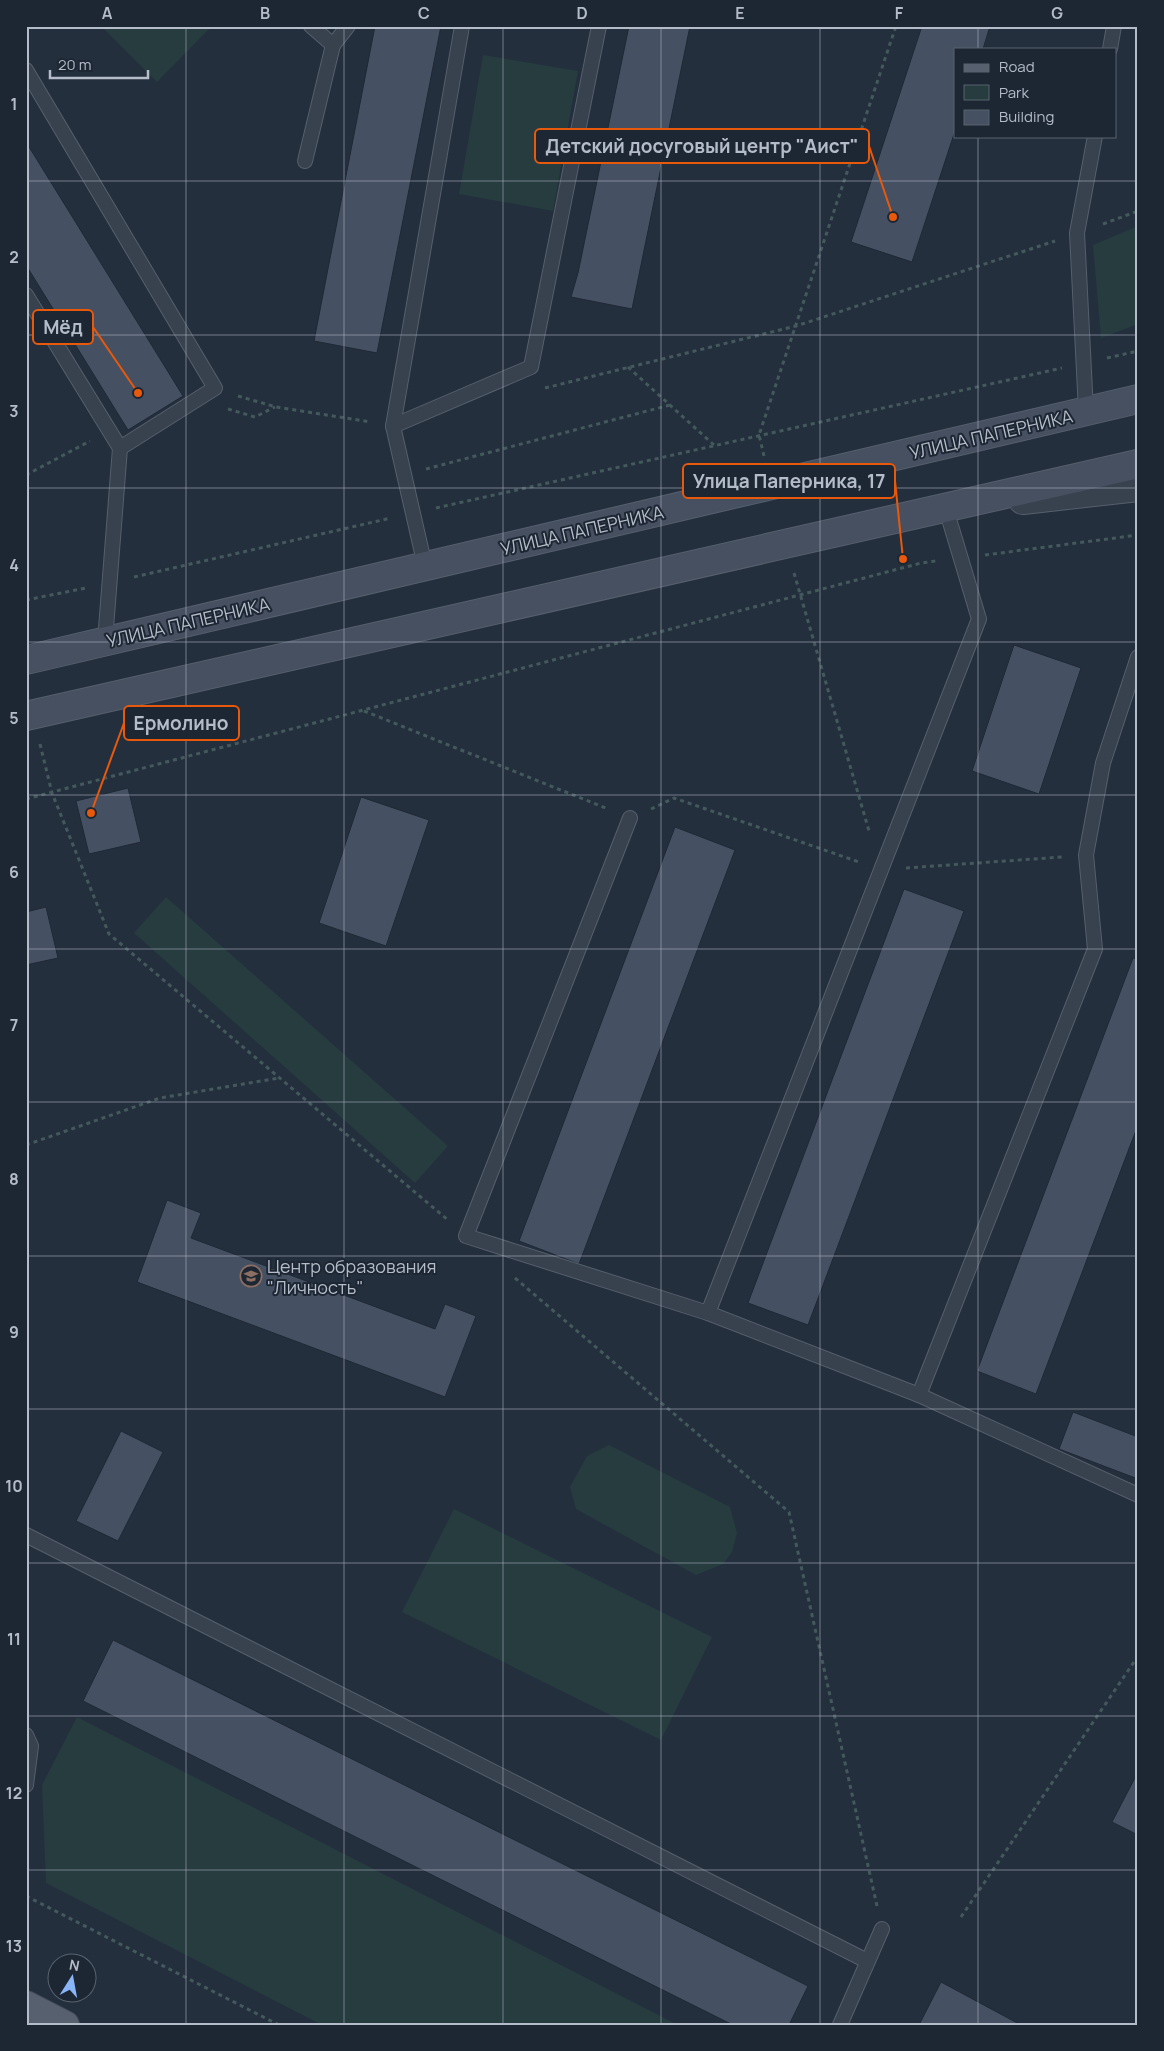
<svg xmlns="http://www.w3.org/2000/svg" width="1164" height="2051" viewBox="0 0 1164 2051" font-family="Manrope,sans-serif">
<style>
.green{fill:#263c3f}
.building{fill:#455162;stroke:#1f2835}
.lines{fill:none;stroke-linecap:round;stroke-linejoin:round}
.service-casing{stroke:#565f6c;stroke-width:16}
.tertiary-casing{stroke:#565f6c;stroke-width:30}
.secondary-casing{stroke:#565f6c;stroke-width:30}
.primary-casing{stroke:#414a57;stroke-width:30}
.path{stroke:#44595c;stroke-width:3;stroke-dasharray:4 4;stroke-linecap:butt}
.service{stroke:#38414e;stroke-width:14}
.tertiary{stroke:#38414e;stroke-width:28}
.secondary{stroke:#465061;stroke-width:28}
.primary{stroke:#56606e;stroke-width:28}
.grid{fill:none;stroke:#b4bcc9;stroke-width:1;stroke-opacity:0.55}
.labels{text-anchor:middle;dominant-baseline:central;stroke-width:4;stroke-linejoin:round;paint-order:stroke}
.street-label{font-size:18px;fill:#b4bcc9;stroke:#1d2633}
.poi-label{font-size:18px;fill:#b4bcc9;stroke:#1d2633;text-anchor:start}
.leader{fill:none;stroke:#e8590c;stroke-width:2}
.callout-dot{fill:#e8590c;stroke:#1d2633;stroke-width:2}
.callout{fill:#1d2633;stroke:#e8590c;stroke-width:2}
.callout-label{font-size:19px;text-anchor:middle;font-weight:bold;fill:#b4bcc9}
.neatline{fill:none;stroke:#b4bcc9;stroke-width:2}
.grid-label{font-size:16px;text-anchor:middle;font-weight:bold;fill:#b4bcc9}
</style>
<rect width="100%" height="100%" fill="#242f3e"/>
<!-- green -->
<g class="green">
<path d="M101 26H212L157 82Z"/>
<path d="M483 55 578 71 553 211 459 194Z"/>
<path d="M1138 226V324L1101 338 1093 245Z"/>
<path d="M166 897 448 1146 415 1183 134 933Z"/>
<path d="M609 1445 730 1507 737 1533 732 1552 723 1564 696 1575 576 1509 570 1487 587 1456Z"/>
<path d="M454 1509 712 1637 661 1740 402 1612Z"/>
<path d="M77 1717 678 2025H322L46 1883 42 1785Z"/>
</g>
<!-- building -->
<g class="building">
<path d="M375 26H441L377 353 314 341Z"/>
<path d="M629 26H690L632 309 571 297 578 273Z"/>
<path d="M922 26H990L983 49H955V131L912 262 851 242Z"/>
<path d="M26 142 183 396 128 430 26 265Z"/>
<path d="M1014 645 1081 668 1039 794 972 771Z"/>
<path d="M128 788 141 842 89 854 76 801Z"/>
<path d="M361 797 429 820 386 946 319 923Z"/>
<path d="M675 827 735 850 579 1264 519 1241Z"/>
<path d="M904 889 964 911 808 1325 748 1303Z"/>
<path d="M46 907 58 958 26 965V912Z"/>
<path d="M1133 958 1138 959V1125L1036 1394 977 1371Z"/>
<path d="M167 1200 201 1213 191 1238 435 1329 445 1304 476 1316 445 1397 137 1282Z"/>
<path d="M1073 1412 1138 1437V1479L1059 1449Z"/>
<path d="M121 1431 163 1452 118 1541 76 1521Z"/>
<path d="M113 1640 808 1986 789 2025H733L83 1701Z"/>
<path d="M1138 1772V1835L1112 1822Z"/>
<path d="M941 1982 1021 2025H919Z"/>
</g>
<g class="lines">
<!-- service casing -->
<g class="service-casing">
<g id="service">
<path d="M311 26 333 45 348 26"/>
<path d="M1110 49 1114 26"/>
<path d="M26 70 215 388 120 448 26 295"/>
<path d="M305 161 333 45"/>
<path d="M1086 411 1077 233 1095 136"/>
<path d="M393 426 531 367 599 26"/>
<path d="M425 566 393 426 462 26"/>
<path d="M105 641 120 448"/>
<path d="M630 818 466 1236 708 1313 919 1395 1138 1495"/>
<path d="M708 1313 979 619 946 509"/>
<path d="M919 1395 1095 949 1086 855 1103 763 1138 657"/>
<path d="M26 1535 867 1961"/>
<path d="M26 1735 31 1746 26 1785"/>
<path d="M840 2025 882 1929"/>
</g>
</g>
<!-- tertiary casing -->
<g class="tertiary-casing">
<path id="tertiary" d="M1023 500 1138 487"/>
</g>
<!-- secondary casing -->
<g class="secondary-casing">
<g id="secondary">
<path d="M26 660 1138 399"/>
<path d="M26 716 1138 464"/>
</g>
</g>
<!-- primary casing -->
<g class="primary-casing">
<path id="primary" d="M26 2005 65 2025"/>
</g>
<!-- path -->
<g class="path">
<path d="M1103 224 1138 211"/>
<path d="M1107 358 1138 351"/>
<path d="M628 367 714 445"/>
<path d="M545 388 796 326 1055 241"/>
<path d="M238 396 276 407 371 422"/>
<path d="M228 409 255 417 275 407"/>
<path d="M764 456 759 435 896 26"/>
<path d="M426 469 670 405"/>
<path d="M26 475 90 441"/>
<path d="M436 508 1062 368"/>
<path d="M985 555 1138 535"/>
<path d="M794 573 869 831"/>
<path d="M134 577 391 518"/>
<path d="M26 600 86 588"/>
<path d="M364 711 608 809"/>
<path d="M40 744 52 793 109 934 448 1220"/>
<path d="M26 799 921 563 936 561"/>
<path d="M651 809 674 798 859 862"/>
<path d="M906 868 1062 857"/>
<path d="M26 1145 160 1098 279 1078"/>
<path d="M515 1278 789 1512 877 1906"/>
<path d="M26 1896 279 2025"/>
<path d="M961 1917 1138 1656"/>
</g>
<!-- service -->
<use href="#service" class="service"/>
<!-- tertiary -->
<use href="#tertiary" class="tertiary"/>
<!-- secondary -->
<use href="#secondary" class="secondary"/>
<!-- primary -->
<use href="#primary" class="primary"/>
</g>
<!-- grid -->
<path class="grid" d="M186 26V2025M344 26V2025M503 26V2025M661 26V2025M820 26V2025M978 26V49M978 136V2025M26 181H1138M26 335H1138M26 488H1138M26 642H1138M26 795H1138M26 949H1138M26 1102H1138M26 1256H1138M26 1409H1138M26 1563H1138M26 1716H1138M26 1870H1138"/>
<!-- icons -->
<defs>
<g id="school-ring" transform="scale(1.125)"><circle r="9.5" fill="#1d2633" stroke="#8d6e63" stroke-width="1.5"/><path d="M0-5L7-2L0 1L-7-2ZM-4 1L0 2.5L4 1V4Q0 6-4 4Z" fill="#8d6e63"/></g>
</defs>
<g fill-rule="evenodd">
<use href="#school-ring" x="251" y="1276"/>
</g>
<g class="labels">
<!-- street labels -->
<g class="street-label">
<text transform="translate(991 434) rotate(-13)">УЛИЦА ПАПЕРНИКА</text>
<text transform="translate(582 530) rotate(-13)">УЛИЦА ПАПЕРНИКА</text>
<text transform="translate(188 622) rotate(-13)">УЛИЦА ПАПЕРНИКА</text>
</g>
<!-- poi labels -->
<g class="poi-label">
<text x="267" y="1266">Центр образования<tspan x="267" dy="21">"Личность"</tspan></text>
</g>
</g>
<!-- callouts -->
<path class="leader" d="M893 217L869 146M138 393L93 327M903 559L895 481M91 813L124 723"/>
<g class="callout-dot">
<circle cx="893" cy="217" r="5"/>
<circle cx="138" cy="393" r="5"/>
<circle cx="903" cy="559" r="5"/>
<circle cx="91" cy="813" r="5"/>
</g>
<g class="callout">
<rect x="535" y="129" width="334" height="34" rx="5"/>
<rect x="33" y="310" width="60" height="34" rx="5"/>
<rect x="683" y="464" width="212" height="34" rx="5"/>
<rect x="124" y="706" width="115" height="34" rx="5"/>
</g>
<g class="callout-label">
<text x="702" y="153">Детский досуговый центр "Аист"</text>
<text x="63" y="334">Мёд</text>
<text x="789" y="488">Улица Паперника, 17</text>
<text x="181" y="730">Ермолино</text>
</g>
<!-- border -->
<rect width="1164" height="2051" fill="none" stroke="#1d2633" stroke-width="55"/>
<!-- legend -->
<rect x="954" y="48" width="162" height="90" fill="#1d2633" stroke="#59626f"/>
<rect x="964" y="64" width="25" height="8" fill="#56606e" stroke="#59626f"/>
<text x="999" y="72" font-size="15" fill="#b4bcc9">Road</text>
<rect x="964" y="85" width="25" height="15" fill="#263c3f" stroke="#59626f"/>
<text x="999" y="98" font-size="15" fill="#b4bcc9">Park</text>
<rect x="964" y="110" width="25" height="15" fill="#455162" stroke="#59626f"/>
<text x="999" y="122" font-size="15" fill="#b4bcc9">Building</text>
<!-- north arrow -->
<g transform="translate(72 1978) rotate(11)"><circle r="24" fill="#1d2633" stroke="#59626f"/>
<path d="M0-4L9 19L0 12L-9 19Z" fill="#8ab4f8"/>
<text y="-8" font-size="14" font-weight="bold" text-anchor="middle" fill="#b4bcc9">N</text>
</g>
<!-- scale -->
<path d="M50 70v8h98v-8" fill="none" stroke="#b4bcc9" stroke-width="2.5"/>
<text x="58" y="70" font-size="15" fill="#b4bcc9" stroke="#1d2633" stroke-width="4" paint-order="stroke">20 m</text>
<rect x="28" y="28" width="1108" height="1996" class="neatline"/>
<g class="grid-label">
<text x="107" y="19">A</text>
<text x="265" y="19">B</text>
<text x="424" y="19">C</text>
<text x="582" y="19">D</text>
<text x="740" y="19">E</text>
<text x="899" y="19">F</text>
<text x="1057" y="19">G</text>
<text x="14" y="110">1</text>
<text x="14" y="263">2</text>
<text x="14" y="417">3</text>
<text x="14" y="571">4</text>
<text x="14" y="724">5</text>
<text x="14" y="878">6</text>
<text x="14" y="1031">7</text>
<text x="14" y="1185">8</text>
<text x="14" y="1338">9</text>
<text x="14" y="1492">10</text>
<text x="14" y="1645">11</text>
<text x="14" y="1799">12</text>
<text x="14" y="1952">13</text>
</g>
</svg>
